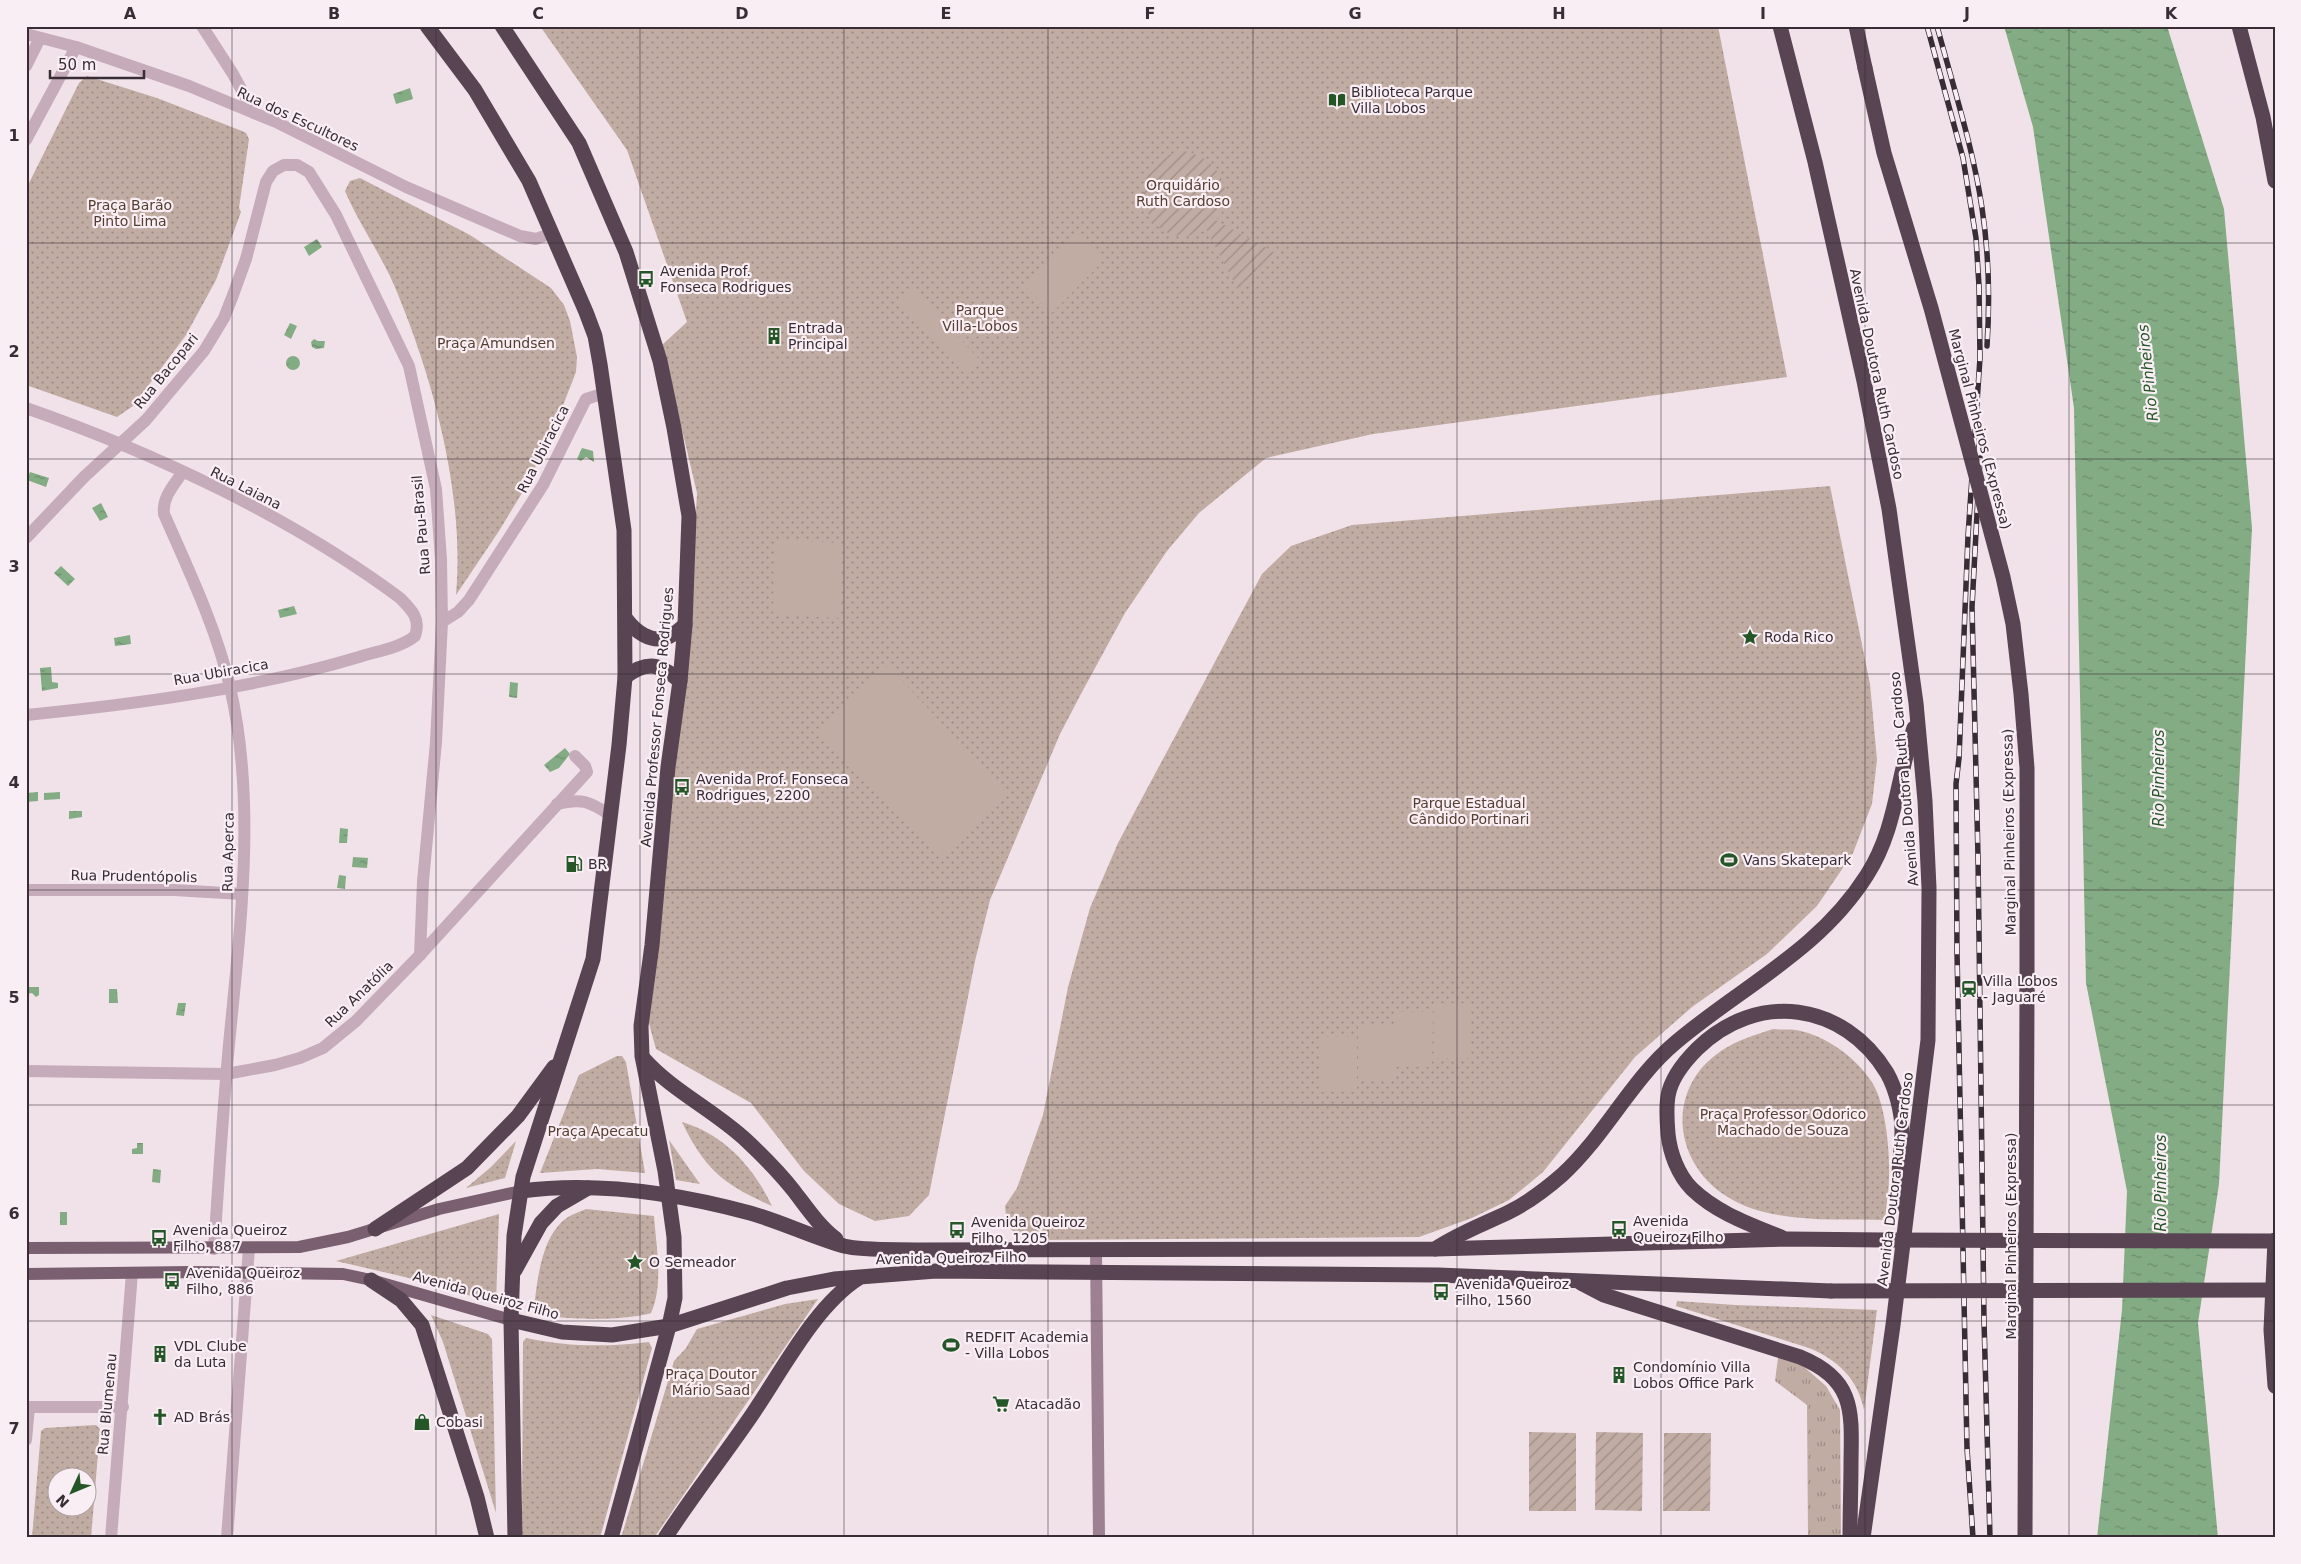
<svg xmlns="http://www.w3.org/2000/svg" width="2301" height="1564" viewBox="0 0 2301 1564" font-family="'DejaVu Sans',sans-serif">
<style>
.grass{fill:url(#grass-tufts)}
.park{fill:url(#park-dots);fill-rule:evenodd}
.garden{fill:url(#garden-furrows)}
.pitch{fill:#c0aca3}
.water{fill:url(#water-ripples)}
.lines{fill:none;stroke-linecap:round;stroke-linejoin:round}
.street{stroke:#c6abba;stroke-width:12}
.secondary{stroke:#9d8092;stroke-width:12}
.primary{stroke:#795f70;stroke-width:12}
.highway{stroke:#584452;stroke-width:15}
.rail-casing{stroke:#382c35;stroke-width:5.5}
.rail{stroke:#f9eef3;stroke-width:4;stroke-dasharray:11;stroke-linecap:butt}
.highway-bridge{stroke:#584452;stroke-width:15}
.grid{fill:none;stroke:#382c35;stroke-width:1;stroke-opacity:0.55}
.labels{text-anchor:middle;dominant-baseline:central;stroke-width:4.5;stroke-linejoin:round;paint-order:stroke}
.poi-label{font-size:14px;fill:#382c35;stroke:#f9eef3;text-anchor:start}
.street-label{font-size:14px;fill:#382c35;stroke:#f9eef3}
.park-label{font-size:14px;fill:#543e32;stroke:#f9eef3}
.water-label{font-size:15px;font-style:italic;fill:#255628;stroke:#f9eef3}
.neatline{fill:none;stroke:#382c35;stroke-width:2}
.grid-label{font-size:16px;text-anchor:middle;font-weight:bold;fill:#382c35}
</style>
<defs>
<pattern id="grass-tufts" width="24" height="20" patternUnits="userSpaceOnUse" patternTransform="scale(1.25)"><rect width="24" height="20" fill="#c0aca3"/><path d="M3 7l-1-3M5 7V3M7 7l1-3M15 17l-1-3M17 17v-4M19 17l1-3" fill="none" stroke="#9d8c86"/></pattern>
<pattern id="park-dots" width="8" height="8" patternUnits="userSpaceOnUse" patternTransform="scale(1.25)"><rect width="8" height="8" fill="#c0aca3"/><path d="M2 2h.1M6 6h.1" fill="none" stroke="#9d8c86" stroke-width="1.8" stroke-linecap="round"/></pattern>
<pattern id="garden-furrows" width="10" height="10" patternUnits="userSpaceOnUse" patternTransform="scale(1.25)"><rect width="10" height="10" fill="#c0aca3"/><path d="M-1 1l2-2M0 10L10 0M9 11l2-2" fill="none" stroke="#9d8c86"/></pattern>
<pattern id="water-ripples" width="26" height="14" patternUnits="userSpaceOnUse" patternTransform="scale(1.25)"><rect width="26" height="14" fill="#83ac84"/><path d="M2 4q2-2 4 0t4 0M15 11q2-2 4 0t4 0" fill="none" stroke="#6c8c6d"/></pattern>
</defs>
<rect width="100%" height="100%" fill="#f1e2e9"/>
<!-- grass -->
<path class="grass" d="M1778 1358 1803 1366 1826 1386 1840 1410 1841 1538H1808L1807 1405 1775 1381Z"/>
<!-- park -->
<g class="park">
<path d="M540 26H1718L1787 377 1373 434 1266 458 1199 513 1167 551 1125 613 1082 692 1060 734 990 900 975 961 929 1195 909 1216 875 1221 839 1204 804 1171 751 1103 656 1049 648 1020 650 980 689 642 697 493 662 345 687 322 627 150Z"/>
<path d="M87 76 157 98 242 131 246 133 249 139 239 208 241 212 216 280 186 335 133 406 117 417 26 385V189L79 83Z"/>
<path d="M360 178 470 235 551 288 564 305 570 321 577 357 576 372 553 431 525 488 499 531 456 595C465 495 433 377 394 285 380 253 359 224 345 191L350 181Z"/>
<path d="M1830 486 1870 684 1877 760 1872 804 1853 853 1817 906 1767 954 1692 1007 1635 1057 1543 1172 1509 1200 1472 1218 1419 1237 1040 1240C1014 1236 1007 1233 1005 1206L1017 1188 1043 1115 1068 987 1090 908 1118 843 1262 574 1291 546 1352 525Z"/>
<path d="M1773 1029C1781 1030 1789 1029 1796 1030 1826 1035 1858 1059 1873 1084 1886 1106 1890 1152 1889 1178 1889 1192 1886 1206 1885 1220 1836 1219 1768 1224 1726 1196 1672 1161 1666 1088 1721 1051 1737 1040 1755 1035 1773 1029Z"/>
<path d="M617 1056H622L626 1062 645 1173 597 1169 540 1173 579 1075Z"/>
<path d="M682 1122C724 1134 754 1168 772 1206 724 1185 705 1170 682 1122Z"/>
<path d="M669 1140 700 1184 676 1180Z"/>
<path d="M516 1141 505 1178 466 1188 491 1167Z"/>
<path d="M586 1209 654 1216C656 1246 664 1284 651 1313 632 1320 548 1323 534 1309 537 1281 541 1239 564 1220 570 1215 579 1212 586 1209Z"/>
<path d="M499 1214 496 1303 409 1278 336 1261Z"/>
<path d="M818 1299 654 1538H621L674 1361 686 1348 697 1329 785 1304Z"/>
<path d="M1677 1301 1735 1305 1877 1310 1864 1410C1858 1379 1838 1360 1809 1348L1676 1306Z"/>
<path d="M431 1315 488 1334 492 1339 496 1513 443 1342Z"/>
<path d="M526 1338C568 1347 607 1347 649 1342L652 1348 600 1538H522L523 1342Z"/>
<path d="M96 1425 100 1429 91 1538H32L41 1431 45 1428ZM58 1476H88V1506H58Z"/>
</g>
<!-- garden -->
<g class="garden">
<path d="M1184 151C1215 156 1238 190 1218 219L1214 216 1212 218 1277 254 1238 290 1204 225 1202 226 1204 231C1141 259 1117 160 1184 151Z"/>
<path d="M1529 1432 1576 1433V1511H1529Z"/>
<path d="M1596 1432 1643 1433 1642 1511 1595 1510Z"/>
<path d="M1664 1433H1711L1710 1511H1663Z"/>
</g>
<!-- pitch -->
<g class="pitch">
<path d="M1077 231 1105 259 1052 313 1024 285Z"/>
<path d="M911 288 979 359 964 373 897 303Z"/>
<path d="M774 540 842 543 841 618 773 615Z"/>
<path d="M888 666 1009 794 939 857 818 731Z"/>
<rect x="1434" y="1003" width="36" height="55"/>
<path d="M1395 1012H1433L1432 1067H1395Z"/>
<rect x="1358" y="1024" width="36" height="55"/>
<rect x="1319" y="1037" width="38" height="55"/>
</g>
<!-- water -->
<g class="water">
<path d="M2004 26H2167L2224 209 2252 528 2219 1184 2198 1323 2218 1538H2097L2122 1310 2127 1191 2086 983 2074 408 2033 127Z"/>
<path d="M410 88 413 99 396 104 393 94Z"/>
<path d="M317 239 322 247 309 256 304 247Z"/>
<path d="M290 323 297 326 291 339 284 335Z"/>
<path d="M314 339 318 341H325L324 348 316 349 312 347 311 342Z"/>
<circle cx="293" cy="363" r="7"/>
<path d="M582 448 593 451 594 462 586 457 581 461 577 459Z"/>
<path d="M30 472 49 478 46 487 27 480Z"/>
<path d="M101 503 108 517 100 521 92 508Z"/>
<path d="M61 566 75 579 68 586 54 573Z"/>
<path d="M294 606 297 614 280 618 278 610Z"/>
<path d="M130 635 131 644 115 646 114 638Z"/>
<path d="M51 667 52 682 58 683V688L42 691 40 668Z"/>
<path d="M510 682 518 683 517 698 509 697Z"/>
<path d="M565 748 570 754 559 768 550 772 544 765Z"/>
<path d="M38 792V801L26 802V793Z"/>
<path d="M60 792V799L44 800V793Z"/>
<path d="M69 811H82V817L69 819Z"/>
<path d="M340 828 348 829 347 843H339Z"/>
<path d="M353 857 368 858 367 868 352 867Z"/>
<path d="M339 875 346 876 345 889 337 888Z"/>
<path d="M26 987H39V995L36 997 32 993 26 994Z"/>
<path d="M109 989H117L118 1003H109Z"/>
<path d="M178 1003H186L184 1016 176 1015Z"/>
<path d="M137 1143H143V1154H132V1149L137 1148Z"/>
<path d="M153 1169 161 1170 160 1183 152 1182Z"/>
<rect x="60" y="1212" width="7" height="13"/>
</g>
<g class="lines">
<!-- street -->
<g class="street">
<path d="M202 26 233 74 254 113"/>
<path d="M26 34 76 47 189 86 276 122 406 187 520 236 536 239 552 233"/>
<path d="M26 66 40 38"/>
<path d="M26 140 76 47"/>
<path d="M26 408C155 453 291 517 400 598 412 610 421 619 415 636 400 648 377 651 359 657 252 689 137 704 26 715"/>
<path d="M182 473C173 486 162 498 164 514 189 571 216 627 230 687 256 800 241 920 230 1034 223 1105 219 1177 214 1249"/>
<path d="M26 538 84 477 146 420 204 351 224 318 233 295 246 259 266 182 273 171 284 165H297L309 172 336 215 409 366 436 489 441 560 442 622 436 742 423 881 420 955"/>
<path d="M442 622 458 612 469 600 543 485 586 399 605 393"/>
<path d="M557 804C581 798 589 801 610 815"/>
<path d="M26 890H174L242 894"/>
<path d="M26 1071 226 1074 275 1065 300 1058 323 1048 356 1021 420 955 587 772 585 766 575 756"/>
<path d="M26 1407H123"/>
<path d="M26 1440 29 1407"/>
<path d="M111 1538 132 1273"/>
<path d="M227 1538 249 1248"/>
</g>
<!-- secondary -->
<path class="secondary" d="M1096 1251 1099 1538"/>
<!-- primary -->
<g class="primary">
<path d="M26 1248 299 1247 348 1237 439 1209 521 1191"/>
<path d="M26 1274 191 1272 343 1274 371 1280 511 1320"/>
</g>
<!-- highway -->
<g class="highway">
<path d="M427 26 475 90 529 181 586 312 595 336 600 364 624 530 625 677 619 745 593 959 523 1177 514 1236 511 1320 515 1538"/>
<path d="M502 26 579 143 626 252 660 361 674 428 689 516 685 625 680 681 668 767 652 945 641 1026 642 1056 665 1171 674 1237 675 1298 669 1326 611 1538"/>
<path d="M1780 26 1815 162 1864 381 1889 509 1916 703 1925 801 1929 888 1928 1040 1893 1325 1863 1538"/>
<path d="M1856 26 1865 68"/>
<path d="M2239 26 2263 117 2275 181"/>
<path d="M626 619C635 631 651 644 668 637 674 635 680 629 685 625"/>
<path d="M625 677C648 660 660 664 680 681"/>
<path d="M643 1058C672 1091 714 1110 747 1141 763 1156 780 1173 794 1191 807 1208 819 1226 836 1239"/>
<path d="M521 1191C597 1181 676 1193 750 1213 782 1222 812 1237 844 1246 864 1251 899 1249 920 1250L1435 1249 1787 1239 1885 1240"/>
<path d="M375 1229 467 1168 518 1116 554 1067"/>
<path d="M1781 1237C1749 1224 1717 1213 1692 1189 1678 1175 1670 1153 1668 1134 1667 1122 1666 1108 1668 1096 1671 1078 1684 1062 1697 1049 1757 990 1844 1002 1887 1073 1896 1089 1902 1113 1902 1131 1902 1156 1894 1183 1904 1206"/>
<path d="M2275 1240 2271 1330 2275 1386"/>
<path d="M1435 1249C1459 1233 1484 1224 1509 1212 1529 1202 1546 1189 1562 1175 1604 1137 1632 1079 1675 1043 1742 986 1819 951 1867 875 1896 830 1897 778 1914 728"/>
<path d="M515 1270 541 1223 557 1206 588 1188"/>
<path d="M371 1280 401 1300 422 1325 477 1497 487 1538"/>
<path d="M1581 1283 1604 1295 1800 1357C1854 1379 1852 1410 1851 1461 1851 1486 1850 1512 1850 1538"/>
<path d="M511 1320 562 1332 612 1335 669 1326 787 1288 834 1279 936 1271 1438 1275 1831 1291"/>
<path d="M665 1538C691 1498 720 1461 747 1422 779 1377 813 1307 859 1278"/>
<path d="M2025 1538 2027 991"/>
</g>
<!-- rail casing -->
<g class="rail-casing">
<g id="rail">
<path d="M1927 26 1963 158 1976 238 1979 286 1980 358 1968 536 1959 758 1956 784 1957 952 1967 1448 1973 1538"/>
<path d="M1937 26C1953 86 1973 147 1982 208 1989 254 1990 300 1987 346"/>
<path d="M1980 458 1972 607 1978 857 1984 1321 1990 1538"/>
</g>
</g>
<!-- rail -->
<use href="#rail" class="rail"/>
<!-- highway-bridge -->
<g class="highway-bridge">
<path d="M1865 68 1884 153 1931 308 2003 577 2013 624 2021 694 2027 768V991"/>
<path d="M1885 1240 2275 1241"/>
<path d="M1831 1291 2275 1290"/>
</g>
</g>
<!-- grid -->
<path class="grid" d="M232 26V1538M436 26V1538M640 26V1538M844 26V1538M1048 26V1538M1253 26V1538M1457 26V1538M1661 26V1538M1865 26V1538M2069 26V1538M26 243H2275M26 459H2275M26 674H2275M26 890H2275M26 1105H2275M26 1321H2275"/>
<!-- icons -->
<defs>
<g id="library-bare" transform="scale(1.35)"><path d="M-6-4Q-3-5.5-.7-3.5V5Q-3 3-6 4ZM6-4Q3-5.5 .7-3.5V5Q3 3 6 4Z" fill="#255628" stroke="#f9eef3" stroke-width="2.5" paint-order="stroke"/></g>
<g id="bus-bare" transform="scale(1.35)"><path d="M-5-6H5V4H4V6H2V4H-2V6H-4V4H-5ZM-3.5-4V0h7V-4ZM-3.5 1.2v1.5H-2V1.2ZM2 1.2v1.5H3.5V1.2Z" fill="#255628" stroke="#f9eef3" stroke-width="2.5" paint-order="stroke"/></g>
<g id="building-bare" transform="scale(1.35)"><path d="M-4-6H4V6H1V3H-1V6H-4ZM-2.5-4.3h1.7v1.8h-1.7ZM.8-4.3h1.7v1.8H.8ZM-2.5-1h1.7V.8h-1.7ZM.8-1h1.7V.8H.8Z" fill="#255628" stroke="#f9eef3" stroke-width="2.5" paint-order="stroke"/></g>
<g id="sight-bare" transform="scale(1.35)"><path d="M0-6L1.8-2.2L6-1.7L2.9 1.2L3.7 5.4L0 3.3L-3.7 5.4L-2.9 1.2L-6-1.7L-1.8-2.2Z" fill="#255628" stroke="#f9eef3" stroke-width="2.5" paint-order="stroke"/></g>
<g id="stadium-bare" transform="scale(1.35)"><path d="M0-5a6.5 5 0 1 0 0 10a6.5 5 0 1 0 0-10ZM-3.5-1.8h7v3.6h-7Z" fill="#255628" stroke="#f9eef3" stroke-width="2.5" paint-order="stroke"/></g>
<g id="fuel-bare" transform="scale(1.35)"><path d="M-5.5-6h7V0h2V4h1.3V-2.5L3-4.5l.8-.8L6-3V5H2.5V1h-1V6h-7ZM-4.2-4.7v3.2H.2V-4.7Z" fill="#255628" stroke="#f9eef3" stroke-width="2.5" paint-order="stroke"/></g>
<g id="station-bare" transform="scale(1.35)"><path d="M-3-6H3Q5-6 5-4V2Q5 4 3 4L4.5 6H3L1.5 4h-3L-3 6H-4.5L-3 4Q-5 4-5 2V-4Q-5-6-3-6ZM-3.5-4v3h7v-3ZM-3.5 1v1.5H-2V1ZM2 1v1.5H3.5V1Z" fill="#255628" stroke="#f9eef3" stroke-width="2.5" paint-order="stroke"/></g>
<g id="supermarket-bare" transform="scale(1.35)"><path d="M-6-5.5h2.5l.6 2H6L4.5 2H-2.5L-4.4-4H-6ZM-1.5 3.2a1.3 1.3 0 1 0 .1 0ZM3 3.2a1.3 1.3 0 1 0 .1 0Z" fill="#255628" stroke="#f9eef3" stroke-width="2.5" paint-order="stroke"/></g>
<g id="church-bare" transform="scale(1.35)"><path d="M-1.2-6h2.4v3.5h3.3v2.4h-3.3V6h-2.4V-.1h-3.3v-2.4h3.3Z" fill="#255628" stroke="#f9eef3" stroke-width="2.5" paint-order="stroke"/></g>
<g id="shop-bare" transform="scale(1.35)"><path d="M-5-2.5h2.3a2.7 3.5 0 0 1 5.4 0H5L5.5 6h-11ZM-1.5-2.5h3a1.5 2.3 0 0 0-3 0Z" fill="#255628" stroke="#f9eef3" stroke-width="2.5" paint-order="stroke"/></g>
</defs>
<g fill-rule="evenodd">
<use href="#library-bare" x="1337" y="100"/>
<use href="#bus-bare" x="646" y="279"/>
<use href="#building-bare" x="774" y="336"/>
<use href="#sight-bare" x="1750" y="637"/>
<use href="#bus-bare" x="682" y="787"/>
<use href="#stadium-bare" x="1729" y="860"/>
<use href="#fuel-bare" x="574" y="864"/>
<use href="#station-bare" x="1969" y="989"/>
<use href="#bus-bare" x="1619" y="1229"/>
<use href="#bus-bare" x="957" y="1230"/>
<use href="#bus-bare" x="159" y="1238"/>
<use href="#sight-bare" x="635" y="1262"/>
<use href="#bus-bare" x="172" y="1281"/>
<use href="#bus-bare" x="1441" y="1292"/>
<use href="#stadium-bare" x="951" y="1345"/>
<use href="#building-bare" x="160" y="1354"/>
<use href="#building-bare" x="1619" y="1375"/>
<use href="#supermarket-bare" x="1001" y="1404"/>
<use href="#church-bare" x="160" y="1417"/>
<use href="#shop-bare" x="422" y="1422"/>
</g>
<g class="labels">
<!-- poi labels -->
<g class="poi-label">
<text x="1351" y="92">Biblioteca Parque<tspan x="1351" dy="16">Villa Lobos</tspan></text>
<text x="660" y="271">Avenida Prof.<tspan x="660" dy="16">Fonseca Rodrigues</tspan></text>
<text x="788" y="328">Entrada<tspan x="788" dy="16">Principal</tspan></text>
<text x="1764" y="637">Roda Rico</text>
<text x="696" y="779">Avenida Prof. Fonseca<tspan x="696" dy="16">Rodrigues, 2200</tspan></text>
<text x="1743" y="860">Vans Skatepark</text>
<text x="588" y="864">BR</text>
<text x="1983" y="981">Villa Lobos<tspan x="1983" dy="16">- Jaguaré</tspan></text>
<text x="1633" y="1221">Avenida<tspan x="1633" dy="16">Queiroz Filho</tspan></text>
<text x="971" y="1222">Avenida Queiroz<tspan x="971" dy="16">Filho, 1205</tspan></text>
<text x="173" y="1230">Avenida Queiroz<tspan x="173" dy="16">Filho, 887</tspan></text>
<text x="649" y="1262">O Semeador</text>
<text x="186" y="1273">Avenida Queiroz<tspan x="186" dy="16">Filho, 886</tspan></text>
<text x="1455" y="1284">Avenida Queiroz<tspan x="1455" dy="16">Filho, 1560</tspan></text>
<text x="965" y="1337">REDFIT Academia<tspan x="965" dy="16">- Villa Lobos</tspan></text>
<text x="174" y="1346">VDL Clube<tspan x="174" dy="16">da Luta</tspan></text>
<text x="1633" y="1367">Condomínio Villa<tspan x="1633" dy="16">Lobos Office Park</tspan></text>
<text x="1015" y="1404">Atacadão</text>
<text x="174" y="1417">AD Brás</text>
<text x="436" y="1422">Cobasi</text>
</g>
<!-- street labels -->
<g class="street-label">
<text transform="translate(298 119) rotate(25)">Rua dos Escultores</text>
<text transform="translate(166 371) rotate(-51)">Rua Bacopari</text>
<text transform="translate(1877 374) rotate(78)">Avenida Doutora Ruth Cardoso</text>
<text transform="translate(1980 429) rotate(75)">Marginal Pinheiros (Expressa)</text>
<text transform="translate(543 449) rotate(-63)">Rua Ubiracica</text>
<text transform="translate(246 488) rotate(27)">Rua Laiana</text>
<text transform="translate(421 525) rotate(-95)">Rua Pau-Brasil</text>
<text transform="translate(221 672) rotate(-10)">Rua Ubiracica</text>
<text transform="translate(657 717) rotate(-85)">Avenida Professor Fonseca Rodrigues</text>
<text transform="translate(1904 779) rotate(-95)">Avenida Doutora Ruth Cardoso</text>
<text transform="translate(2009 832) rotate(-91)">Marginal Pinheiros (Expressa)</text>
<text transform="translate(228 852) rotate(-89)">Rua Aperca</text>
<text transform="translate(134 876) rotate(1)">Rua Prudentópolis</text>
<text transform="translate(359 994) rotate(-44)">Rua Anatólia</text>
<text transform="translate(1895 1179) rotate(-83)">Avenida Doutora Ruth Cardoso</text>
<text transform="translate(2011 1236) rotate(-90)">Marginal Pinheiros (Expressa)</text>
<text transform="translate(951 1258) rotate(-1)">Avenida Queiroz Filho</text>
<text transform="translate(486 1295) rotate(15)">Avenida Queiroz Filho</text>
<text transform="translate(107 1404) rotate(-85)">Rua Blumenau</text>
</g>
<!-- park labels -->
<g class="park-label">
<text x="1183" y="185">Orquidário<tspan x="1183" dy="16">Ruth Cardoso</tspan></text>
<text x="130" y="205">Praça Barão<tspan x="130" dy="16">Pinto Lima</tspan></text>
<text x="980" y="310">Parque<tspan x="980" dy="16">Villa-Lobos</tspan></text>
<text x="496" y="343">Praça Amundsen</text>
<text x="1469" y="803">Parque Estadual<tspan x="1469" dy="16">Cândido Portinari</tspan></text>
<text x="1783" y="1114">Praça Professor Odorico<tspan x="1783" dy="16">Machado de Souza</tspan></text>
<text x="598" y="1131">Praça Apecatu</text>
<text x="711" y="1374">Praça Doutor<tspan x="711" dy="16">Mário Saad</tspan></text>
</g>
<!-- water labels -->
<g class="water-label">
<text transform="translate(2148 373) rotate(-96)">Rio Pinheiros</text>
<text transform="translate(2159 778) rotate(-90)">Rio Pinheiros</text>
<text transform="translate(2161 1183) rotate(-90)">Rio Pinheiros</text>
</g>
</g>
<!-- border -->
<rect width="2301" height="1564" fill="none" stroke="#f9eef3" stroke-width="55"/>
<!-- north arrow -->
<g transform="translate(72 1492) rotate(226)"><circle r="24" fill="#f9eef3" stroke="#aca0a7"/>
<path d="M0-4L9 19L0 12L-9 19Z" fill="#255628"/>
<text y="-8" font-size="14" font-weight="bold" text-anchor="middle" fill="#382c35">N</text>
</g>
<!-- scale -->
<path d="M50 70v8h94v-8" fill="none" stroke="#382c35" stroke-width="2.5"/>
<text x="58" y="70" font-size="15" fill="#382c35" stroke="#f9eef3" stroke-width="4" paint-order="stroke">50 m</text>
<rect x="28" y="28" width="2246" height="1508" class="neatline"/>
<g class="grid-label">
<text x="130" y="19">A</text>
<text x="334" y="19">B</text>
<text x="538" y="19">C</text>
<text x="742" y="19">D</text>
<text x="946" y="19">E</text>
<text x="1150" y="19">F</text>
<text x="1355" y="19">G</text>
<text x="1559" y="19">H</text>
<text x="1763" y="19">I</text>
<text x="1967" y="19">J</text>
<text x="2171" y="19">K</text>
<text x="14" y="141">1</text>
<text x="14" y="357">2</text>
<text x="14" y="572">3</text>
<text x="14" y="788">4</text>
<text x="14" y="1003">5</text>
<text x="14" y="1219">6</text>
<text x="14" y="1434">7</text>
</g>
</svg>
